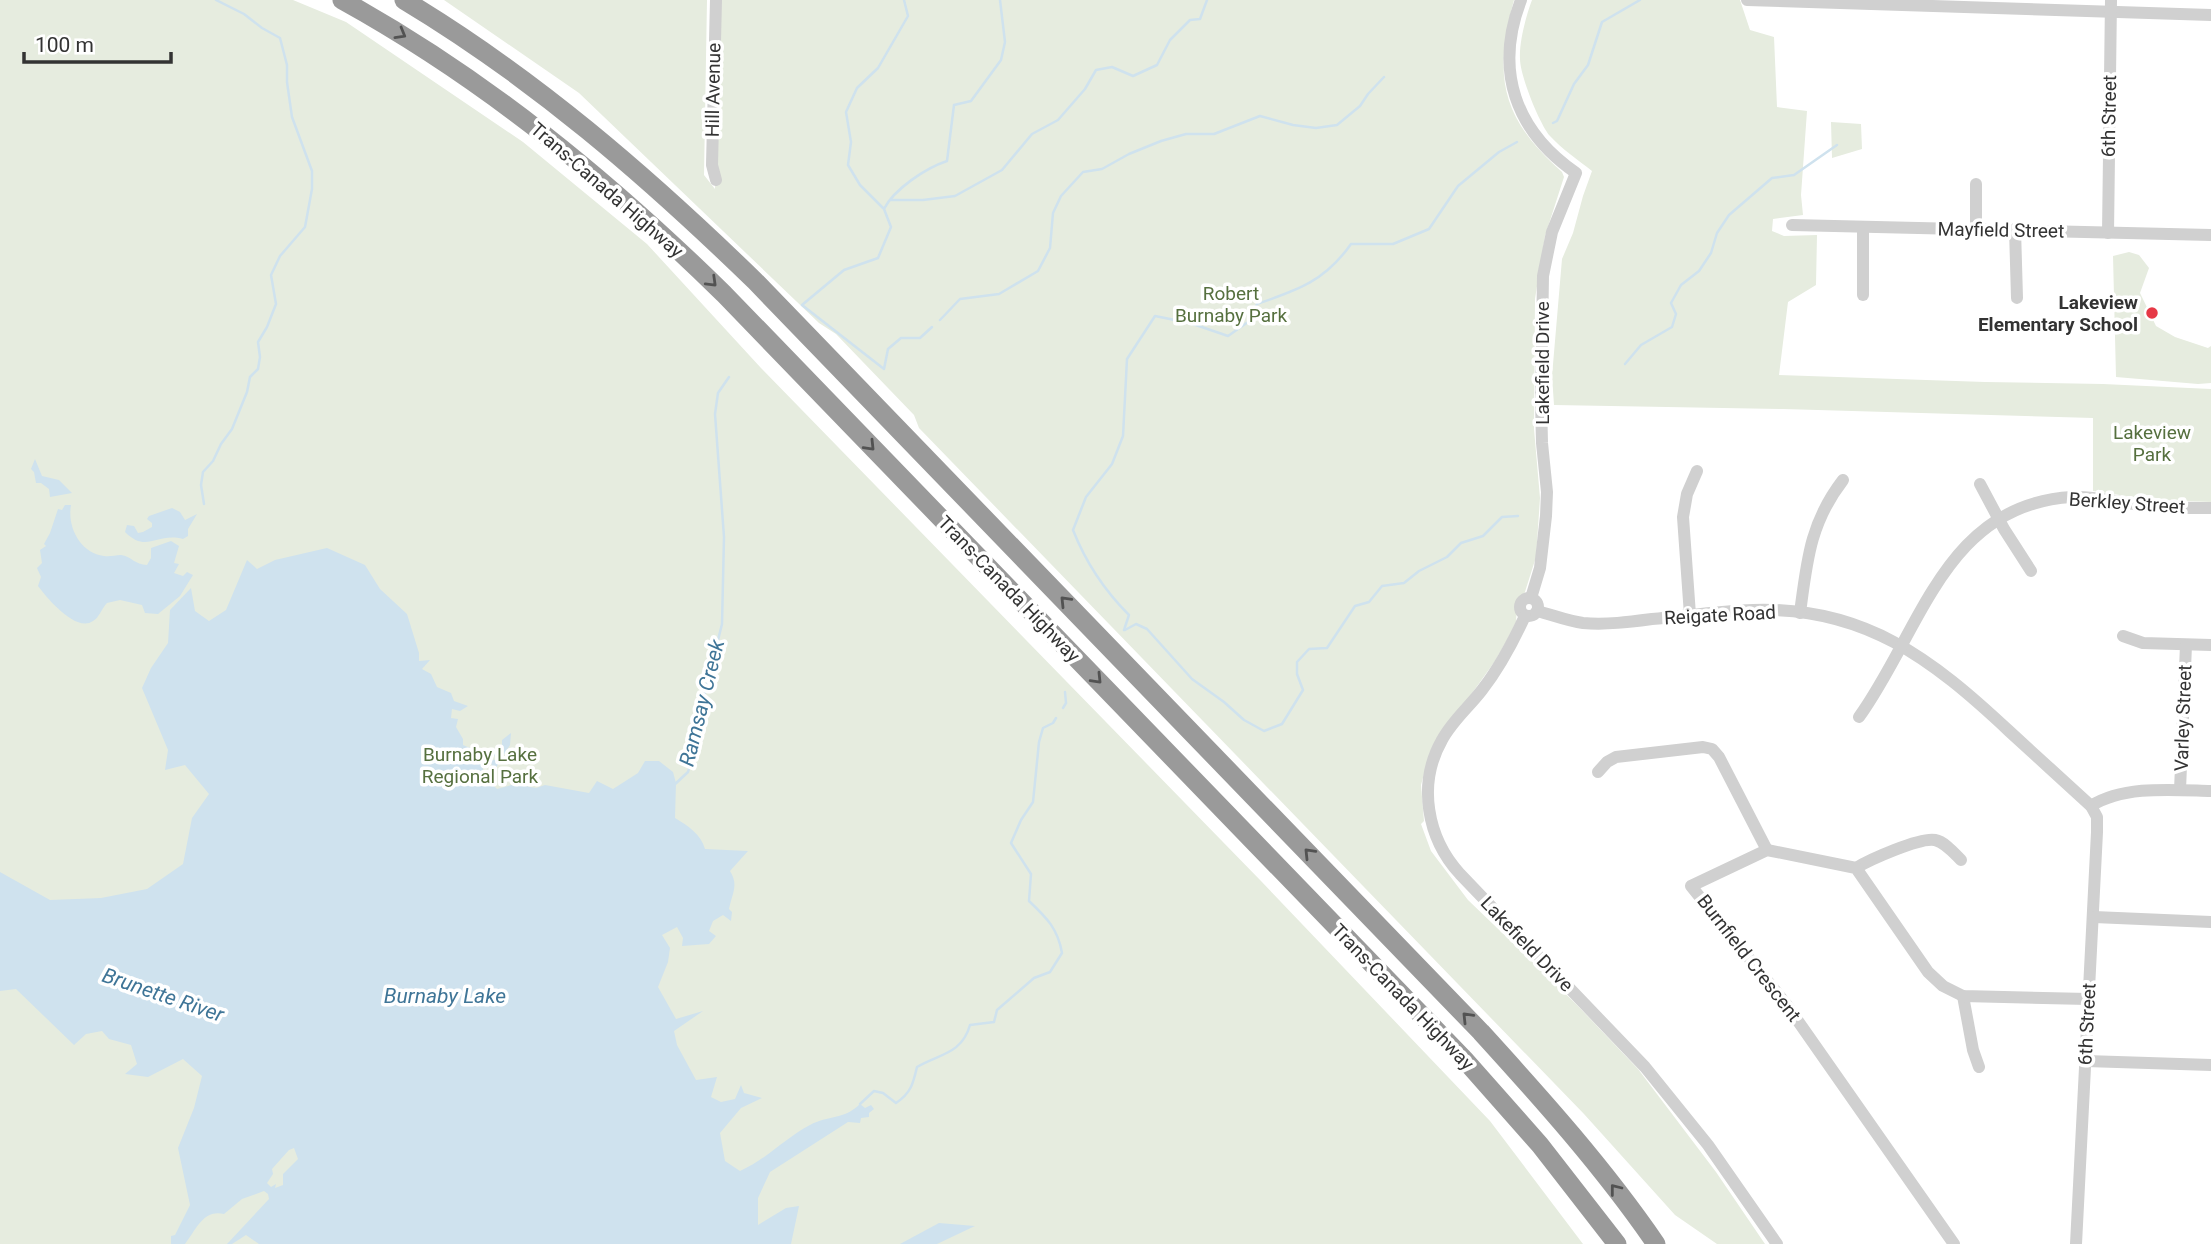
<svg xmlns="http://www.w3.org/2000/svg" width="2211" height="1244" viewBox="0 0 2211 1244" font-family="Roboto,sans-serif">
<style>
.green{fill:#e6ecdf}
.water{fill:#cfe2ee;fill-rule:evenodd}
.lines{fill:none;stroke-linecap:round;stroke-linejoin:round}
.stream{stroke:#cfe2ee;stroke-width:2.5}
.minor{stroke:#d0d0d0;stroke-width:12}
.highway{stroke:#9a9a9a;stroke-width:19}
.oneway{stroke:#525252}
.poi-dot{fill:#e63946;stroke:#fff;stroke-width:2.5}
.labels{text-anchor:middle;dominant-baseline:central;stroke-width:7;stroke-linejoin:round;paint-order:stroke}
.street-label{font-size:19px;fill:#333;stroke:#fff}
.park-label{font-size:19px;fill:#56703f;stroke:#fff}
.poi-label{font-size:19px;font-weight:bold;fill:#333;stroke:#fff;text-anchor:end}
.water-label{font-size:21px;font-style:italic;fill:#3f7597;stroke:#fff}
</style>
<rect width="100%" height="100%" fill="#fff"/>
<!-- green -->
<g class="green">
<path d="M0 0H293L346 22 523 142 647 244 761 368 1261 881 1490 1121 1583 1244H0Z"/>
<path d="M444 0H707L704 175 715 189 719 0H1514C1493 77 1501 118 1562 172L1564 177 1545 236 1535 299 1534 429 1540 498 1536 557 1524 595 1517 606 1516 622 1507 640 1495 661 1430 752 1421 785 1424 821 1421 824 1431 851 1468 900 1576 1004 1638 1069 1716 1172 1765 1244H1717L1675 1215 1584 1114 919 428 914 415 836 334 819 323 579 93Z"/>
<path d="M1532 0H1740L1750 30 1774 37 1777 107 1807 111 1801 195 1803 215 1773 219 1772 231 1784 236 1817 235 1816 285 1788 302 1779 375 1985 382 2103 384 2211 389V502L2153 500 2093 491V418L1783 409 1554 405 1552 376 1562 259 1573 233 1583 196 1592 171C1578 160 1562 149 1550 136 1539 123 1520 75 1520 59 1519 42 1526 16 1532 0Z"/>
<path d="M1831 122 1861 124 1862 149 1832 158Z"/>
<path d="M2129 252 2139 255 2149 268 2140 293 2156 326 2175 337 2208 348 2211 346V383L2198 384 2116 377 2113 256Z"/>
</g>
<!-- water -->
<g class="water">
<path d="M35 459 42 476 59 480 72 493 50 497 49 489 41 483H36L34 472 31 469Z"/>
<path d="M65 505H71C67 527 80 553 104 556 110 557 115 555 121 555 131 556 135 565 147 565L151 558V548L171 541 179 546 174 563 179 564 174 573 183 576 187 572 193 575 180 596 158 614 145 613 142 605 120 600 107 603C102 608 99 618 93 621 76 633 47 598 38 586L41 577 37 568 42 563 40 550 46 546 44 544 50 533 58 509 62 510Z"/>
<path d="M172 508 180 512 185 520 197 514 188 529V536L183 539C156 532 147 554 125 532L127 525 134 526 138 533 143 532 152 527V523L147 519 149 516Z"/>
<path d="M327 548 365 565 380 589 407 614 419 653V661L430 660 422 669 431 674 437 687 451 693 454 701 468 706 460 711 452 709 451 718 458 719 456 727 463 739V745L470 748 467 754 474 765 482 761 483 771 489 770 492 765 489 759 495 760 496 757 489 752 497 754 502 748V740L511 733 510 745 497 766 493 785 497 789 515 784 536 788 545 785 589 793 597 781 613 789 638 773 645 761H659L673 772 676 783 675 818C688 826 701 834 705 849L748 851 730 871C739 885 732 894 729 909L732 912 731 921 723 915 713 921 709 931 716 936 709 944 682 946 683 938 677 927 662 935 670 948 668 962 658 987 676 1019 703 1011 674 1031 677 1045 696 1080 717 1077 711 1097 721 1102 735 1099 741 1085 744 1093 762 1098 741 1108 720 1133 725 1161 740 1171C767 1159 785 1138 810 1125 828 1115 844 1120 860 1104L865 1108 871 1105 874 1109 869 1113V1117L861 1118 860 1123 848 1122 770 1172 758 1198V1225L786 1208 799 1206 791 1244H259L246 1235 232 1244H227L269 1199 268 1194 264 1191 242 1199 224 1214C203 1209 196 1230 185 1244H171V1236L175 1235 190 1205 178 1148 194 1108 202 1076 183 1059 148 1077 125 1074 137 1064 131 1045 109 1039 102 1031 86 1034 74 1045 16 989 0 991V872L50 900 101 898 147 889 183 864 192 818 209 794 185 765 165 770 168 750 142 688 151 668 168 643 170 610 191 588 195 611 209 621 226 610 247 560 257 569 275 560ZM294 1148 298 1159 283 1174V1185L275 1188 276 1184 271 1187 267 1183 273 1174 272 1169 289 1150Z"/>
<path d="M939 1223 975 1226 937 1244H900Z"/>
</g>
<g class="lines">
<!-- stream -->
<g class="stream">
<path d="M1553 123 1557 121 1574 84 1588 65 1602 22 1640 0"/>
<path d="M891 200H923L955 196 1002 170 1032 134 1058 120 1085 89 1096 70 1112 67 1133 76 1157 65 1170 40 1190 20 1200 19 1207 0"/>
<path d="M883 208 860 185 848 165 851 142 846 112 857 88 878 68 908 16 904 0"/>
<path d="M940 320 960 299 999 294 1038 271 1050 248 1053 213 1061 196 1083 172 1102 169 1129 154 1161 141 1186 134H1214L1260 116 1293 125 1316 128 1337 125 1360 106 1368 94 1384 77"/>
<path d="M932 327 920 338H901L888 349 884 369 802 305 844 270 878 258 891 227 884 209C894 189 926 168 947 161L954 105 971 101 1001 60 1005 42 1000 0"/>
<path d="M1625 364 1641 345 1672 327 1676 314 1671 303 1681 285 1699 271 1711 253 1717 233 1729 215 1772 178 1794 175 1837 145"/>
<path d="M204 504 201 485 203 472 213 461 221 444 232 429 247 392 250 377 258 369 260 357 258 342 267 327 276 304 271 275 280 256 305 227 312 189V171L292 117 287 82V65L280 38 262 28 244 14 216 0"/>
<path d="M1124 630 1129 615C1104 590 1086 563 1073 530L1086 497 1112 464 1123 436 1127 359 1155 316 1190 323 1228 336 1248 322 1257 304C1298 290 1325 281 1351 244H1393L1429 229 1458 186 1499 152 1517 142"/>
<path d="M1125 630 1136 624 1147 629 1192 679 1224 702 1244 720 1264 731 1282 724 1303 690 1297 674V662L1309 649 1327 648 1355 606 1369 602 1382 586 1404 583 1419 571 1447 557 1461 543 1483 536 1502 517 1518 516"/>
<path d="M1063 708 1066 703 1065 692"/>
<path d="M673 786 688 772 701 729V708L722 624 724 537 715 414 718 393 729 377"/>
<path d="M860 1104 874 1091 883 1093 896 1103C911 1093 913 1084 917 1067 939 1054 962 1054 970 1025L994 1022 997 1010 1034 978 1050 972 1062 953C1058 929 1047 918 1029 901L1031 874 1011 843 1021 820 1033 802 1039 742 1043 728 1053 723 1056 718"/>
</g>
<!-- minor -->
<g class="minor">
<path d="M716 0 712 165 716 180"/>
<path d="M1521 0C1494 70 1515 131 1576 173L1552 232 1543 276 1541 401 1542 443 1547 492 1546 516 1540 568 1531 598"/>
<path d="M1747 0 2211 15"/>
<path d="M1792 225 2211 235"/>
<path d="M1976 229V184"/>
<path d="M2015 229 2017 298"/>
<path d="M2108 233 2111 0"/>
<path d="M1863 295V227"/>
<path d="M1980 484 2004 529 2031 571"/>
<circle cx="1529" cy="607" r="9"/>
<path d="M1537 611C1553 615 1567 621 1583 623 1606 625 1629 622 1652 619 1686 616 1719 611 1753 610 1864 606 1932 659 2009 731 2036 756 2064 781 2091 806L2097 817V832L2076 1244"/>
<path d="M1800 613C1807 560 1810 523 1843 480"/>
<path d="M1690 615 1683 517 1687 494 1697 471"/>
<path d="M1525 616C1513 642 1500 667 1482 690 1469 707 1452 721 1442 740 1417 784 1427 838 1460 874L1645 1067 1708 1145 1777 1244"/>
<path d="M2123 636 2143 643 2211 645"/>
<path d="M1859 717C1921 631 1945 504 2072 497 2098 496 2121 503 2147 506 2168 508 2190 508 2211 508"/>
<path d="M1598 772 1607 762 1616 757 1703 747 1712 749 1719 757 1767 850"/>
<path d="M2180 790 2186 645"/>
<path d="M2091 806C2124 785 2174 790 2211 791"/>
<path d="M1856 868C1869 860 1920 837 1935 840 1945 842 1954 853 1961 860"/>
<path d="M2094 917 2211 922"/>
<path d="M1963 996 1973 1050 1979 1067"/>
<path d="M2086 1061 2211 1065"/>
<path d="M1954 1244 1786 1004 1691 886 1767 850 1856 868 1928 972 1943 986 1963 996 2088 999"/>
</g>
<!-- highway -->
<g class="highway">
<path d="M342 0C485 79 608 180 724 294L1464 1059 1540 1145 1617 1244"/>
<path d="M404 0C534 78 647 176 755 281L1481 1032C1542 1099 1604 1168 1656 1244"/>
</g>
</g>
<!-- one-way arrows -->
<defs><path id="oneway-chevron" d="M-2-3.5L2.5 0L-2 3.5" fill="none" stroke-width="1.6" stroke-linecap="round" stroke-linejoin="round" transform="scale(1.75)"/></defs>
<g class="oneway">
<use href="#oneway-chevron" transform="translate(401 34) rotate(30)"/>
<use href="#oneway-chevron" transform="translate(712 282) rotate(44)"/>
<use href="#oneway-chevron" transform="translate(870 446) rotate(46)"/>
<use href="#oneway-chevron" transform="translate(1065 601) rotate(-134)"/>
<use href="#oneway-chevron" transform="translate(1097 679) rotate(46)"/>
<use href="#oneway-chevron" transform="translate(1309 853) rotate(-134)"/>
<use href="#oneway-chevron" transform="translate(1467 1017) rotate(-134)"/>
<use href="#oneway-chevron" transform="translate(1615 1189) rotate(-128)"/>
</g>
<!-- markers -->
<circle class="poi-dot" cx="2152" cy="313" r="7"/>
<g class="labels">
<!-- street labels -->
<g class="street-label">
<text transform="translate(713 90) rotate(-89)">Hill Avenue</text>
<text transform="translate(2109 116) rotate(-89)">6th Street</text>
<text transform="translate(607 190) rotate(41)">Trans-Canada Highway</text>
<text transform="translate(2001 230) rotate(1)">Mayfield Street</text>
<text transform="translate(1542 363) rotate(-90)">Lakefield Drive</text>
<text transform="translate(2127 503) rotate(4)">Berkley Street</text>
<text transform="translate(1009 589) rotate(46)">Trans-Canada Highway</text>
<text transform="translate(1720 615) rotate(-3)">Reigate Road</text>
<text transform="translate(2183 718) rotate(-88)">Varley Street</text>
<text transform="translate(1527 944) rotate(46)">Lakefield Drive</text>
<text transform="translate(1749 958) rotate(52)">Burnfield Crescent</text>
<text transform="translate(1403 997) rotate(46)">Trans-Canada Highway</text>
<text transform="translate(2087 1024) rotate(-87)">6th Street</text>
</g>
<!-- park labels -->
<g class="park-label">
<text x="1231" y="293">Robert<tspan x="1231" dy="22">Burnaby Park</tspan></text>
<text x="2152" y="432">Lakeview<tspan x="2152" dy="22">Park</tspan></text>
<text x="480" y="754">Burnaby Lake<tspan x="480" dy="22">Regional Park</tspan></text>
</g>
<!-- poi labels -->
<g class="poi-label">
<text x="2138" y="302">Lakeview<tspan x="2138" dy="22">Elementary School</tspan></text>
</g>
<!-- water labels -->
<g class="water-label">
<text transform="translate(702 703) rotate(-76)">Ramsay Creek</text>
<text transform="translate(163 995) rotate(19)">Brunette River</text>
<text x="445" y="996">Burnaby Lake</text>
</g>
</g>
<!-- scale -->
<path d="M24 52v10h147v-10" fill="none" stroke="#333333" stroke-width="3.5"/>
<text x="35" y="52" font-size="21" fill="#333333" stroke="#ffffff" stroke-width="5" paint-order="stroke">100 m</text>
</svg>
